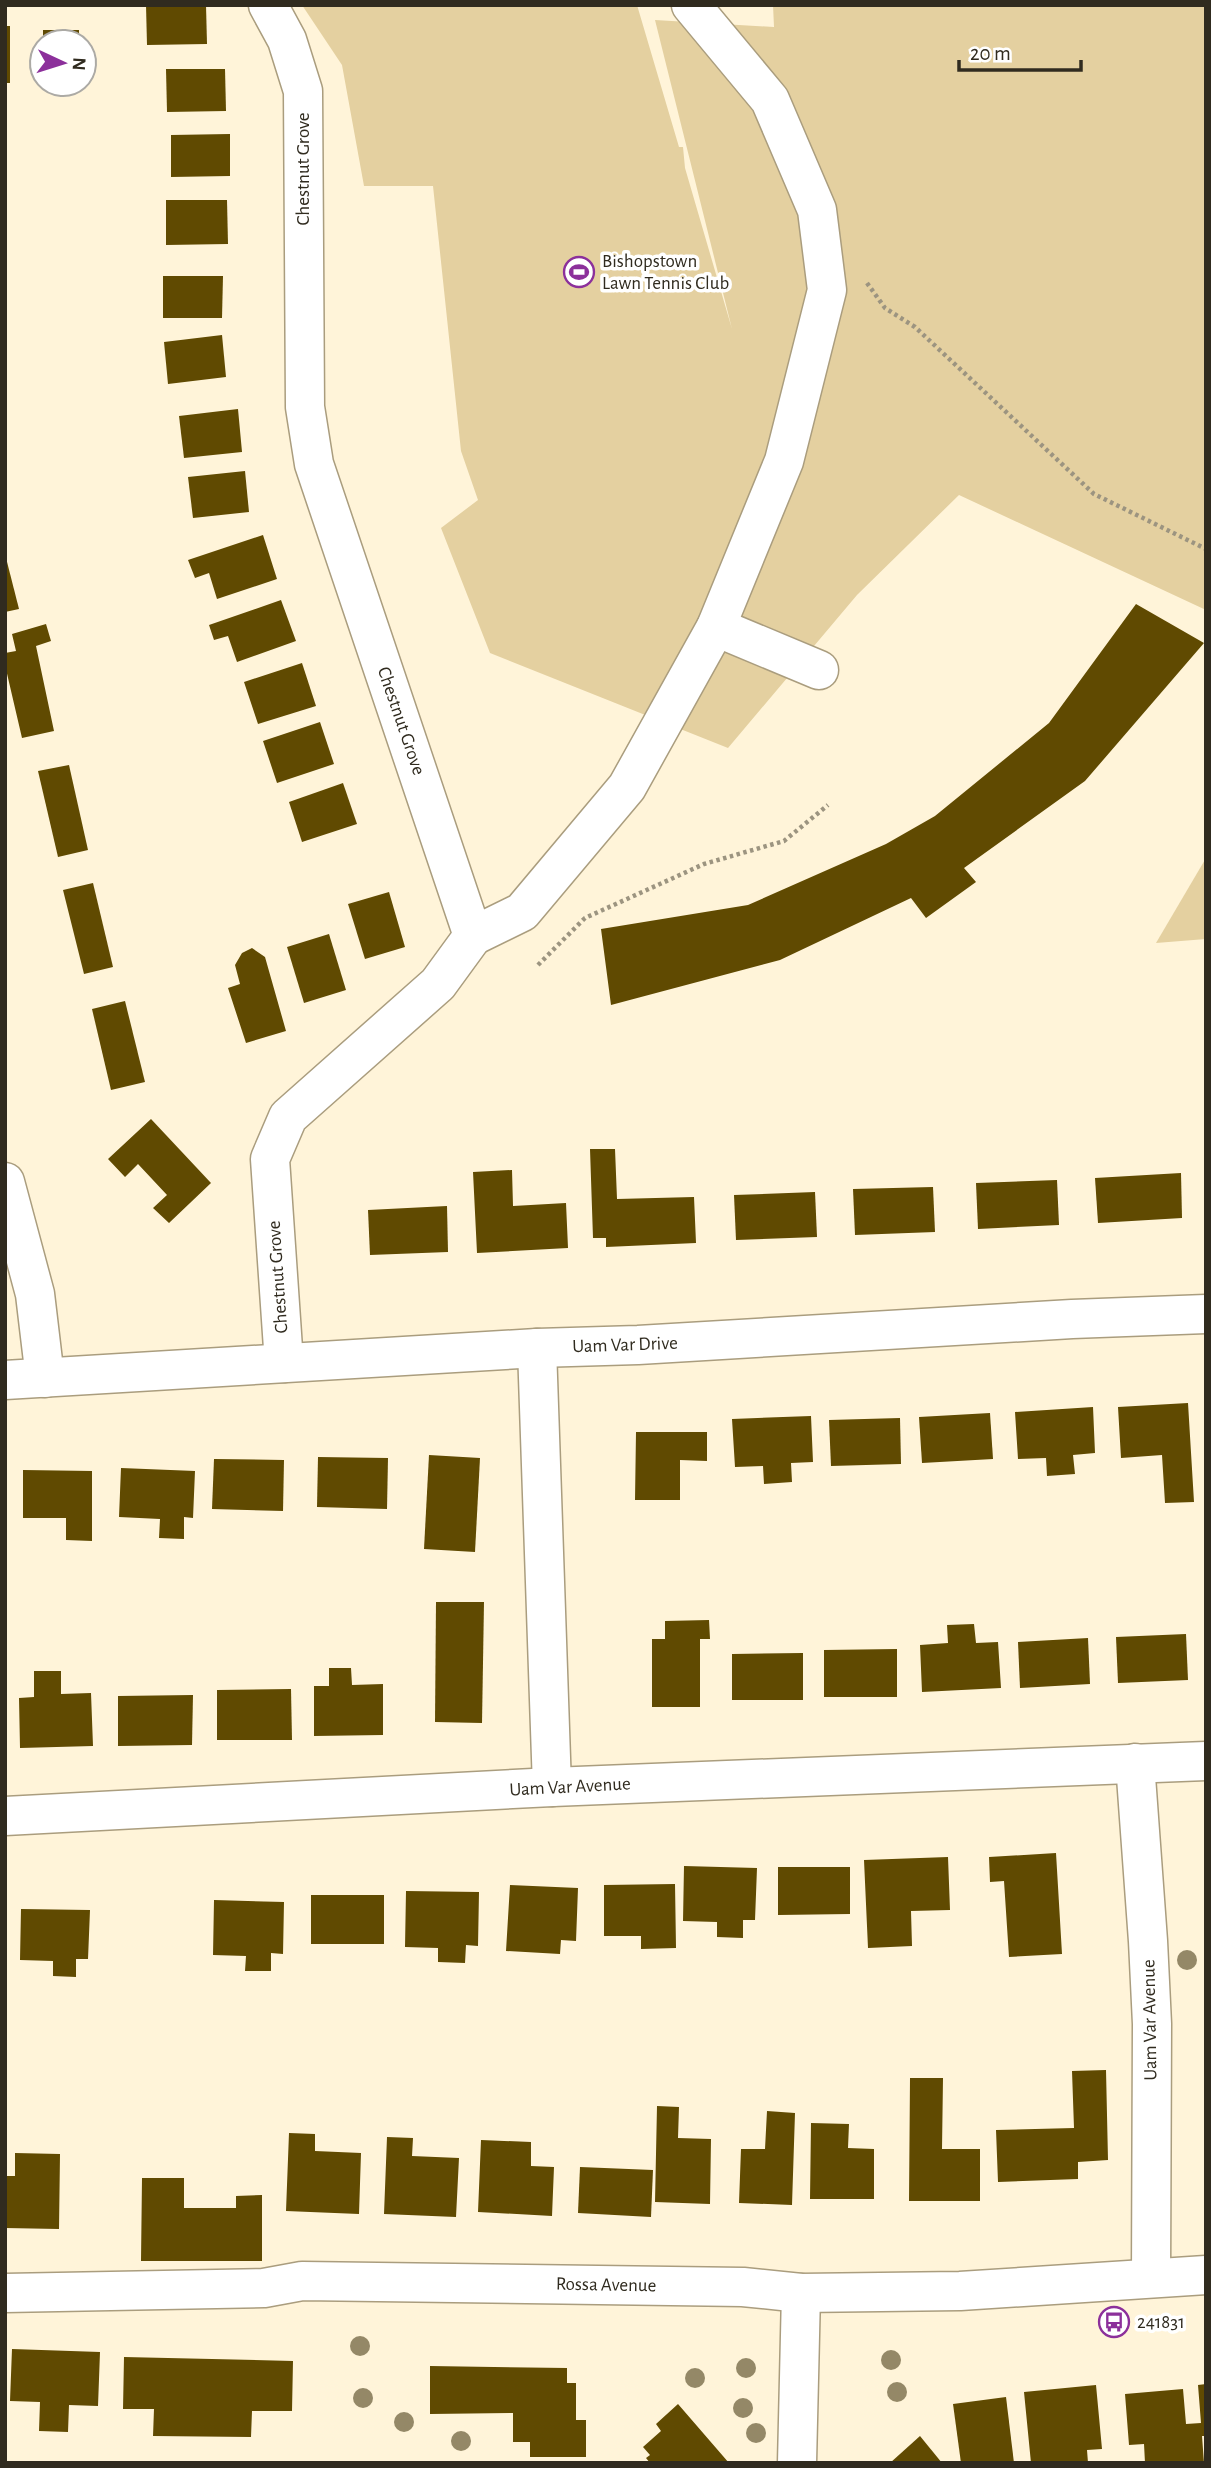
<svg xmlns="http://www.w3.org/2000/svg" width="1211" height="2468" viewBox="0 0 1211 2468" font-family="'Alegreya Sans',sans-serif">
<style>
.green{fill:#e4d0a0}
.building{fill:#604a01}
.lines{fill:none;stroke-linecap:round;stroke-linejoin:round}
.minor-casing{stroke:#aa9d7e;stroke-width:41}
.tertiary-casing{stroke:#aa9d7e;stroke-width:41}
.path{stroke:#9c9480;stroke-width:4.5;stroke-dasharray:3.5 3.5;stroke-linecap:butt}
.minor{stroke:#fff;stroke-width:38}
.tertiary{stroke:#fff;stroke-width:38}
.tree{fill:#948867}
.labels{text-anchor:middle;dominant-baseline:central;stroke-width:7;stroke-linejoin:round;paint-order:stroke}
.street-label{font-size:19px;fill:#302b1f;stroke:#fff}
.poi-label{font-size:19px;fill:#302b1f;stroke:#fff;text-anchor:start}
</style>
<rect width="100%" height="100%" fill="#fff4d9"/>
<!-- green -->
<g class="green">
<path d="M302 5H637L679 147H683L685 168 732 329 655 20 774 27 773 5H1206V610L959 495 857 595 728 748 490 653 441 528 478 500 461 451 433 186H364L342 65Z"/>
<path d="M1206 858V939L1156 943Z"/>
</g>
<!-- building -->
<g class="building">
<path d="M146 5H206L207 44 147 45Z"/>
<rect x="5" y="26" width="5" height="57"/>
<rect x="43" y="30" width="36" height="12"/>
<path d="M166 69H225L226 111 167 112Z"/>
<path d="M230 134V176L171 177V135Z"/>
<path d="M166 200H227L228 244 166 245Z"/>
<path d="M163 276H223L222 318H163Z"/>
<path d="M222 335 226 377 168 384 164 342Z"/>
<path d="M238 409 242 452 184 458 179 416Z"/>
<path d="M245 471 249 512 193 518 188 477Z"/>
<path d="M263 535 277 579 217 599 209 573 195 578 188 560Z"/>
<path d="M5 554 19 609 5 612Z"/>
<path d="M281 600 296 641 237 662 228 636 214 640 209 625Z"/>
<path d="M1136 604 1204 643 1085 781 964 868 976 882 926 918 911 898 780 960 611 1005 601 929 748 905 886 844 935 816 1049 723Z"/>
<path d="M46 624 51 641 36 646 54 731 22 738 5 665V653L16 651 12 634Z"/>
<path d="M302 663 316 706 258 724 244 682Z"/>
<path d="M320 722 334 764 277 783 263 741Z"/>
<path d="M69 765 88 850 58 857 38 771Z"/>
<path d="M343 783 357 824 302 842 289 802Z"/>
<path d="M93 883 113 967 84 974 63 890Z"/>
<path d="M389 892 405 947 365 959 348 904Z"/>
<path d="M329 934 346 990 304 1003 287 947Z"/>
<path d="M252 948 265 957 286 1031 246 1043 228 988 240 984 235 965 242 953Z"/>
<path d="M125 1001 145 1082 111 1090 92 1009Z"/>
<path d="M151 1119 211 1183 169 1223 153 1208 167 1195 138 1164 125 1177 108 1159Z"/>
<path d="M590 1149H615L617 1199 694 1197 696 1243 606 1247V1238H593Z"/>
<path d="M512 1170 513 1206 566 1203 568 1248 477 1253 473 1172Z"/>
<path d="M1181 1173 1182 1218 1098 1223 1095 1178Z"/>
<path d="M1057 1180 1059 1225 978 1229 976 1183Z"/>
<path d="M933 1187 935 1232 855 1235 853 1189Z"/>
<path d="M815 1192 817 1237 736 1240 734 1195Z"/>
<path d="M447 1206 448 1252 370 1255 368 1210Z"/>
<path d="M1188 1403 1194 1502 1165 1503 1162 1455 1121 1458 1118 1407Z"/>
<path d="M1093 1407 1095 1453 1073 1455 1075 1474 1047 1476 1046 1458 1018 1459 1015 1412Z"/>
<path d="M990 1413 993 1459 922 1463 919 1417Z"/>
<path d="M811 1416 813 1462 791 1463 792 1482 764 1484 763 1466 735 1467 732 1419Z"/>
<path d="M900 1418 901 1464 831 1466 829 1420Z"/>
<path d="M636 1432H707V1461L680 1460V1500H635Z"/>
<path d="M429 1455 480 1458 475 1552 424 1549Z"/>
<path d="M318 1457 388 1458 387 1509 317 1507Z"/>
<path d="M214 1459 284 1460 283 1511 212 1509Z"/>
<path d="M121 1468 195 1471 193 1518 184 1517V1539L159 1538 160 1519 119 1517Z"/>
<path d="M23 1470 92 1471V1541L66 1540V1518H23Z"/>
<path d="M436 1602H484L482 1723 435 1722Z"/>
<path d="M709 1620 710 1639H700V1707H652V1639H665V1621Z"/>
<path d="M974 1624 976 1643 998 1642 1001 1688 922 1692 920 1645 948 1643 947 1625Z"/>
<path d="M1186 1634 1188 1680 1118 1683 1116 1637Z"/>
<path d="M1088 1638 1090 1684 1020 1688 1018 1642Z"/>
<path d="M897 1649V1697H824V1650Z"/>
<path d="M803 1653V1700H732V1654Z"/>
<path d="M329 1668H351L352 1685 383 1684V1735L314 1736V1686H329Z"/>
<path d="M34 1671H61V1694L91 1693 93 1746 20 1748 19 1698 34 1697Z"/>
<path d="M291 1689 292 1740H217V1690Z"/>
<path d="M193 1695 192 1745 118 1746V1696Z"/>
<path d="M1056 1853 1062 1954 1009 1957 1004 1881 990 1882 989 1857Z"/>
<path d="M948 1857 950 1910 911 1911 912 1946 868 1948 864 1860Z"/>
<path d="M684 1866 757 1868 755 1920H743V1938L717 1937V1922L683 1921Z"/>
<path d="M778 1867H850V1914L778 1915Z"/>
<path d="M675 1884 676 1948 641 1949V1936H604V1885Z"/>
<path d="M510 1885 578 1888 576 1941 561 1940 560 1954 506 1951Z"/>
<path d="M406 1891 479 1892 478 1946 466 1945 465 1963 438 1962V1948L405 1947Z"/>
<rect x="311" y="1895" width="73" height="49"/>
<path d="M214 1900 284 1902 283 1954 271 1953V1971H245L246 1956 213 1955Z"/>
<path d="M21 1909 90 1910 88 1959H76V1977L53 1976V1961L20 1960Z"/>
<path d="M1106 2070 1108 2160 1078 2162V2179L998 2182 996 2130 1074 2128 1072 2071Z"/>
<path d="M910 2078H943L942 2149H980V2201H909Z"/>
<path d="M657 2106 679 2107 678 2138 711 2139 710 2204 655 2202Z"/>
<path d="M767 2111 795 2113 792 2205 739 2203 741 2149H765Z"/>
<path d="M811 2123 849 2124 848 2148 874 2149V2199H810Z"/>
<path d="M289 2133 315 2134V2151L361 2153 359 2214 286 2211Z"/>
<path d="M387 2137 413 2138 412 2156 459 2158 456 2217 384 2214Z"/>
<path d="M481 2140 531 2142V2166L554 2167 552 2216 478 2212Z"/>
<path d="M15 2153 60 2154 59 2229 5 2228V2176H15Z"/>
<path d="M580 2167 653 2170 651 2217 578 2213Z"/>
<path d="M142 2178H184V2208H236V2196L262 2195V2261H141Z"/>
<path d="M12 2349 100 2352 98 2406 69 2405 68 2432 39 2431 40 2402 10 2401Z"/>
<path d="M124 2357 293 2361 292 2411H252L251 2437 153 2436 154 2409H123Z"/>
<path d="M430 2366 567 2368V2383H576V2420H586V2457H530V2442H513V2413L430 2414Z"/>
<path d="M1206 2384V2436H1202L1204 2463H1145L1144 2444 1129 2445 1125 2394 1183 2389 1186 2424 1201 2423 1198 2385Z"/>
<path d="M1096 2385 1102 2449 1087 2450 1088 2463H1031L1024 2392Z"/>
<path d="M1006 2397 1014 2463H961L953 2404Z"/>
<path d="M678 2404 729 2463H650L646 2458 650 2455 643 2447 661 2431 656 2424Z"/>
<path d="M920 2436 942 2463H890Z"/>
</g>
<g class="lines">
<!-- minor casing -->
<g class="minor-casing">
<g id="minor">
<path d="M268 5 287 40 303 91 305 407 314 464 473 936 438 984 288 1117 270 1159 284 1363"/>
<path d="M716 627 819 670"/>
<path d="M473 936 522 912 627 787 716 627 784 461 827 290 817 210 770 100 691 5"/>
<path d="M5 1182 35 1294 45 1378"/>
<path d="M537 1348 552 1787"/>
<path d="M5 1380 537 1348 638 1345 1072 1319 1206 1314"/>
<path d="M1135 1763 1148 1941 1152 2024 1151 2278"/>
<path d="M5 1816 552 1787 1206 1761"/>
<path d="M797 2463 801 2293"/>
</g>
</g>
<!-- tertiary casing -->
<g class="tertiary-casing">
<path id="tertiary" d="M5 2293 264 2288 302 2281 743 2287 801 2293 960 2291 1206 2275"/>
</g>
<!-- path -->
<g class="path">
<path d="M867 283 885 308 915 327 1094 494 1206 549"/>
<path d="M538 965 585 918 704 864 784 841 828 805"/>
</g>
<!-- minor -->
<use href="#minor" class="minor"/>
<!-- tertiary -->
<use href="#tertiary" class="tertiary"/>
</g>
<!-- trees -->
<g class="tree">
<circle cx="1187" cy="1960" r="10"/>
<circle cx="360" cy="2346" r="10"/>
<circle cx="891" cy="2360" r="10"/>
<circle cx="746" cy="2368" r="10"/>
<circle cx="695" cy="2378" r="10"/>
<circle cx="897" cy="2392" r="10"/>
<circle cx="363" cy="2398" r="10"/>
<circle cx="743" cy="2408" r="10"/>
<circle cx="404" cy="2422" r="10"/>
<circle cx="756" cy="2433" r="10"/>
<circle cx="461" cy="2441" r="10"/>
</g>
<!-- icons -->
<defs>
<g id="stadium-ring" transform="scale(1.575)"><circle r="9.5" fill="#fff" stroke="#8c309b" stroke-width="1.5"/><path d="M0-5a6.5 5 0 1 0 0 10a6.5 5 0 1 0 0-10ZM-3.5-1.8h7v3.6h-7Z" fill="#8c309b"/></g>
<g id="bus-ring" transform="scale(1.575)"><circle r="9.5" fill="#fff" stroke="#8c309b" stroke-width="1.5"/><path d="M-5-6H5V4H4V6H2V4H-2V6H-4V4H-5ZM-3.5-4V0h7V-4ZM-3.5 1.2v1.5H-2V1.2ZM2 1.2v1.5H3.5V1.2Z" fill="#8c309b"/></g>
</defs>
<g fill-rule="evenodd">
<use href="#stadium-ring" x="579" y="272"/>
<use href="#bus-ring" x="1114" y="2322"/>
</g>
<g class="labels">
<!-- street labels -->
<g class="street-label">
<text transform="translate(303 169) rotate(-90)">Chestnut Grove</text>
<text transform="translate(401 721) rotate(71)">Chestnut Grove</text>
<text transform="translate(278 1277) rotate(-94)">Chestnut Grove</text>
<text transform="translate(625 1345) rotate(-2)">Uam Var Drive</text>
<text transform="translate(570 1787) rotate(-3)">Uam Var Avenue</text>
<text transform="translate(1150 2020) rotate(-91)">Uam Var Avenue</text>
<text transform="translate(606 2285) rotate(1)">Rossa Avenue</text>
</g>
<!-- poi labels -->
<g class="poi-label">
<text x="602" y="261">Bishopstown<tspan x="602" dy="22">Lawn Tennis Club</tspan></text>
<text x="1137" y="2322">241831</text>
</g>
</g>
<!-- border -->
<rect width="1211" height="2468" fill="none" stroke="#302b1f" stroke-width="14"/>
<!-- north arrow -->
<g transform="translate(63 63) rotate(94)"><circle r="33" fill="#ffffff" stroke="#acaaa5" stroke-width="2"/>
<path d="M0-5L12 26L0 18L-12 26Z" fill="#8c309b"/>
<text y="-10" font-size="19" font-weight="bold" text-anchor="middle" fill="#302b1f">N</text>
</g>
<!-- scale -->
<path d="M959 60v10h122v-10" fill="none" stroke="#302b1f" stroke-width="3.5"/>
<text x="970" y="60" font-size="21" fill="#302b1f" stroke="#ffffff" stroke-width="5" paint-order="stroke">20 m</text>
</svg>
